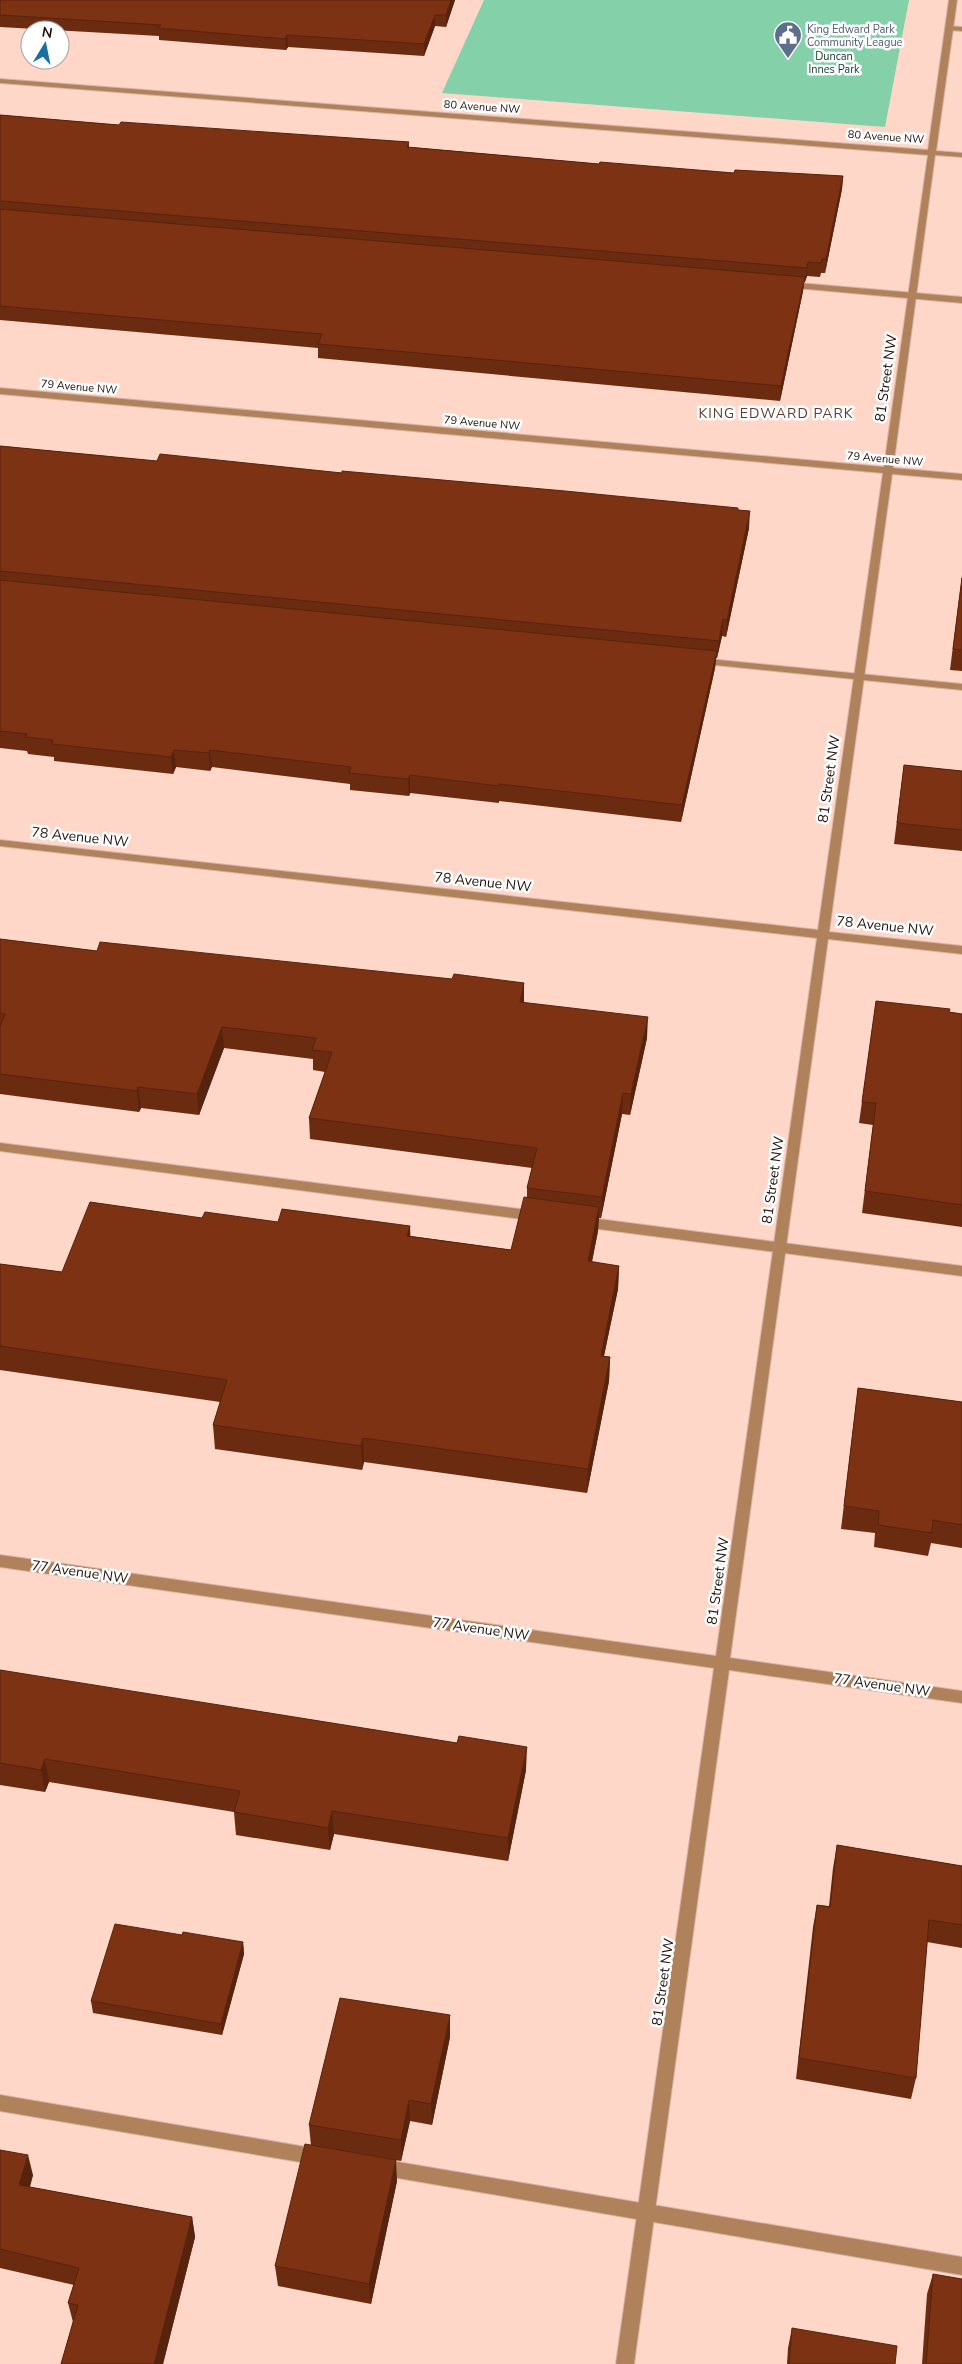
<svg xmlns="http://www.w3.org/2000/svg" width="962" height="2364" viewBox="0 0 962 2364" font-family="'Nunito Sans',sans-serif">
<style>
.green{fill:#83d0a9}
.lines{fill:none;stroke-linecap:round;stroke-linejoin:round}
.service-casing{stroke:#d6b4a7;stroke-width:2}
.minor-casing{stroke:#d6b4a7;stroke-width:2}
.service{fill:#b0825c;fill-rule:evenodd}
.minor{fill:#b0825c;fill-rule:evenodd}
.wall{fill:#6b2b10}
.shaded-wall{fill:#57230d}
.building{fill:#7c3213;stroke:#57230d}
.labels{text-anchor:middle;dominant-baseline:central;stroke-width:5;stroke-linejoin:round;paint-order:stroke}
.far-service-label{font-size:11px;fill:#4e5e75;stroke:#fff;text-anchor:start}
.far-park-label{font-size:11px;fill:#18402e;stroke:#fff}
.far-street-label{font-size:11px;fill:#1f120d;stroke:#fff}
.street-label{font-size:14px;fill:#1f120d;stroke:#fff}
.far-quarter-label{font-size:14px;letter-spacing:1px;fill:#5c3d32;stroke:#fff}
</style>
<rect width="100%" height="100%" fill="#fed7c9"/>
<!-- green -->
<path class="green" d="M484 0H909L885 127 442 93Z"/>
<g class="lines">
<!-- service casing -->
<g class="service-casing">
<g id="service">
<path d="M947 26 962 27V31L947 30Z"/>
<path d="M787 282 962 297V303L784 287 783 285Z"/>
<path d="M699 658 962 684V690L695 663V659Z"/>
<path d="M0 1143 536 1211 542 1216 536 1221 0 1151Z"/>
<path d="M583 1217 962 1266V1276L583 1227 577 1222Z"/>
<path d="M0 2095 318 2149 324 2151 326 2157 324 2163 318 2165 0 2111Z"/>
<path d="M380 2159 962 2257V2275L380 2175 374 2173 372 2167 374 2161Z"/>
</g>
</g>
<!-- minor casing -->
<g class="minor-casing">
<path id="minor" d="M949 0H957L936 151 962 153V157L935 155 893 468 962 474V480L892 474 829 932 962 946V954L828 939 730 1658 962 1691V1703L729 1670 634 2364H616L714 1668 0 1567V1555L716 1656 817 938 0 846V840L818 930 883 473 0 394V388L884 467 928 155 0 83V79L928 150Z"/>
</g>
<!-- service -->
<use href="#service" class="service"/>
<!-- minor -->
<use href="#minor" class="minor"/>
</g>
<!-- wall -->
<g class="wall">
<path d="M0 0H455L446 27 435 26 424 56 288 47 286 50 159 40V36L0 27Z"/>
<path d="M0 115 119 125 409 142V147L599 164 734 173 843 176 842 189 825 273H821L820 277 807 276 805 282H804L803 291 780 401 318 358V348L0 320Z"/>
<path d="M0 446 157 461 342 473 738 510 749 528 726 637 722 636 717 658H716L715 668 681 822 499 801V803L410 793 409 796 350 790V784L212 767 210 771 176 767 173 774 54 761V757L28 754 27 751 0 748Z"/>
<path d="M962 575V671L950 670Z"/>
<path d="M904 765 962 771V851L894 844Z"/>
<path d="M0 939 97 951 452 979 524 983V1003L647 1038 630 1115 622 1114 601 1218H599L598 1231 592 1262 619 1266 618 1289 604 1356 610 1357 609 1381 587 1493 364 1462 362 1470 215 1449 213 1425 220 1402 0 1370V1264L62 1272 202 1218 278 1222 410 1226V1236L511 1250 527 1198V1188L532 1168 310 1139 309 1118 325 1072 313 1070V1059L224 1048 199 1115 141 1108 139 1112 0 1094Z"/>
<path d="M876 1001 962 1014V1227L862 1213 873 1125 859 1123Z"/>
<path d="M858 1388 962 1402V1548L931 1543 928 1556 874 1547 875 1533 841 1529Z"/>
<path d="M0 1670 526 1770 508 1861 334 1834 330 1850 236 1835 234 1812 49 1782 45 1792 0 1785Z"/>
<path d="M837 1845 962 1866V1948L927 1942 916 2078 911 2099 796 2079 813 1927 817 1905 829 1906 833 1868Z"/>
<path d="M182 1935 243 1942 244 1954 222 2035 93 2013 91 2001Z"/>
<path d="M450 2037 432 2125 410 2121 401 2161 319 2147 397 2181 371 2304 278 2286 275 2266 311 2146 309 2125Z"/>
<path d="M0 2150 33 2175 30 2187 192 2217 195 2237 163 2364H61L73 2322 68 2303 74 2285 0 2268Z"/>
<path d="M933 2274 962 2364H922L927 2294Z"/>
<path d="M792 2328 895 2364H787L788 2348Z"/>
</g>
<!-- shaded-wall -->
<g class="shaded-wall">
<path d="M451 0H455L446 27V15Z"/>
<path d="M435 15V26L424 56V44Z"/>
<path d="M287 35 288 47 286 50 285 39Z"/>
<path d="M843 176 842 189 825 273 826 259Z"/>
<path d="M808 262 807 276 805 282 807 268Z"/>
<path d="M805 277 803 291 780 401 781 386Z"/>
<path d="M750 511 749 528 726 637 727 620Z"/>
<path d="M723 619 722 636 717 658 719 641Z"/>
<path d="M717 651 715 668 681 822 682 805Z"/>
<path d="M174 750 176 767 173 774 171 757Z"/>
<path d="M210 750 212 767 210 771 209 753Z"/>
<path d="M410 775V793L409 796 408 779Z"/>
<path d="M524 983V1004L520 1002Z"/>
<path d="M648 1017 647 1038 630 1115 631 1094Z"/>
<path d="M222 1027 224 1048 199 1115 197 1094Z"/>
<path d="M138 1087 141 1108 139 1112 137 1091Z"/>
<path d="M623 1093 622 1114 601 1218 602 1197Z"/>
<path d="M599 1207 598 1231 587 1285 588 1261Z"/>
<path d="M410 1226 411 1250 407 1236Z"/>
<path d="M619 1266 618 1289 599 1379 601 1356Z"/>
<path d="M610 1357 609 1381 587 1493 588 1469Z"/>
<path d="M363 1438 364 1462 362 1470 361 1446Z"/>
<path d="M527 1747 526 1770 508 1861V1838Z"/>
<path d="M45 1759 49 1782 45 1792 41 1770Z"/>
<path d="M332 1811 334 1834 330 1850 328 1828Z"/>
<path d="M243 1942 244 1954 222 2035 221 2024Z"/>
<path d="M450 2015V2037L432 2125 431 2104Z"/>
<path d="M409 2100 410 2121 401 2161V2140Z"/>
<path d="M28 2155 33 2175 24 2205 19 2185Z"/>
<path d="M396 2160 397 2181 371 2304 369 2284Z"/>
<path d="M192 2217 195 2237 163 2364H154Z"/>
</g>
<!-- building -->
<g class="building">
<path d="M0 0H451L446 15H435L424 44 287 35 285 39 158 28 161 25 0 15Z"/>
<path d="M0 115 119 125 121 122 409 142 407 147 599 164 600 162 734 173 735 170 843 176 826 259H822L821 263 808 262 807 268 0 201Z"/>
<path d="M0 209 805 277 781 386 318 344 322 334 0 306Z"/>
<path d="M0 446 157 461 160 454 342 473V471L565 491 738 508V510L750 511 727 620 723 619 719 641 0 571Z"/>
<path d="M962 578V650L953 649Z"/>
<path d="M0 580 717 651 682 805 499 784V786L410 775 408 779 349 773 351 767 210 750 209 753 174 750 171 757 52 744 53 740 25 737 27 734 0 731Z"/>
<path d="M904 765 962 771V830L897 823Z"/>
<path d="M0 939 97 951 100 942 452 979 454 974 524 983 520 1002 648 1017 631 1094 623 1093 602 1197 527 1188 537 1148 309 1118 332 1052 312 1050 316 1038 222 1027 197 1094 138 1087 137 1091 0 1074V1026L5 1014 0 1013Z"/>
<path d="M876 1001 950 1009 949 1012 962 1014V1205L865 1191 876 1103 862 1102Z"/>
<path d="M524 1197 599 1207 588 1261 619 1266 601 1356 610 1357 588 1469 363 1438 361 1446 213 1425 227 1380 0 1346V1264L62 1272 90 1202 202 1218 205 1212 278 1222 282 1209 410 1226 407 1236 511 1250Z"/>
<path d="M858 1388 962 1402V1525L933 1520 932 1533 878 1525 879 1511 844 1506Z"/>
<path d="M0 1670 457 1743 459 1736 527 1747 508 1838 332 1811 328 1828 234 1812 240 1791 45 1759 41 1770 0 1763Z"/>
<path d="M837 1845 962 1866V1925L929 1920 916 2078 799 2058 817 1905 830 1907Z"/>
<path d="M115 1924 182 1935 183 1932 243 1942 221 2024 91 2001Z"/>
<path d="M340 1998 450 2015 431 2104 409 2100 401 2140 309 2125Z"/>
<path d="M305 2144 396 2160 369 2284 275 2266Z"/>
<path d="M0 2150 28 2155 19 2185 192 2217 154 2364H61L78 2305 68 2303 79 2268 0 2249Z"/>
<path d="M933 2274 962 2279V2364H926Z"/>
<path d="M792 2328 897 2346 895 2364H789Z"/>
</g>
<!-- icons -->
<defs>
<g id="civic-pin" transform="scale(1.4375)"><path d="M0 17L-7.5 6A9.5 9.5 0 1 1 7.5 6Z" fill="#5c6f8a" stroke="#fff"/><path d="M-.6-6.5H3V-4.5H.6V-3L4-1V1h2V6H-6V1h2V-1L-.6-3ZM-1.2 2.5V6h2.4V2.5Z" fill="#fff"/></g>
</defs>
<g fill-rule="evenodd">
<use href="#civic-pin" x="788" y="35"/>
</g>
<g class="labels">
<!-- far-service labels -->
<g class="far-service-label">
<text x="807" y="29">King Edward Park<tspan x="807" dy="13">Community League</tspan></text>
</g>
<!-- far-park labels -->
<g class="far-park-label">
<text x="834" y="56">Duncan<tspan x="834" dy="13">Innes Park</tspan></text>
</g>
<!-- far-street labels -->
<g class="far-street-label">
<text transform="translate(482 107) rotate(4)">80 Avenue NW</text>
<text transform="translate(886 137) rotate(4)">80 Avenue NW</text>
<text transform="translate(79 387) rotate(5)">79 Avenue NW</text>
<text transform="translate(482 423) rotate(5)">79 Avenue NW</text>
<text transform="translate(885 459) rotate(5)">79 Avenue NW</text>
</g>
<!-- street labels -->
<g class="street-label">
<text transform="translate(886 378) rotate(-82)">81 Street NW</text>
<text transform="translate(829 779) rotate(-82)">81 Street NW</text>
<text transform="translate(80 837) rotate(6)">78 Avenue NW</text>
<text transform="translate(483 882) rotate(6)">78 Avenue NW</text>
<text transform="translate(885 926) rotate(6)">78 Avenue NW</text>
<text transform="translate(773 1180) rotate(-82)">81 Street NW</text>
<text transform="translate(80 1572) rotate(8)">77 Avenue NW</text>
<text transform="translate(718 1581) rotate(-82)">81 Street NW</text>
<text transform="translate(481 1629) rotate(8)">77 Avenue NW</text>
<text transform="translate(882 1685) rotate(8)">77 Avenue NW</text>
<text transform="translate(663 1982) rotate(-82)">81 Street NW</text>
</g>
<!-- far-quarter labels -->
<g class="far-quarter-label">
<text x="776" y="413">KING EDWARD PARK</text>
</g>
</g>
<!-- north arrow -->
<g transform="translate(45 45) rotate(10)"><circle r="24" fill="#ffffff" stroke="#a5a09e"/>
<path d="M0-4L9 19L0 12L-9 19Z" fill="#1970a0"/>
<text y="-8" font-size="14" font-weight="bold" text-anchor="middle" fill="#1f120d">N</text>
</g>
</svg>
